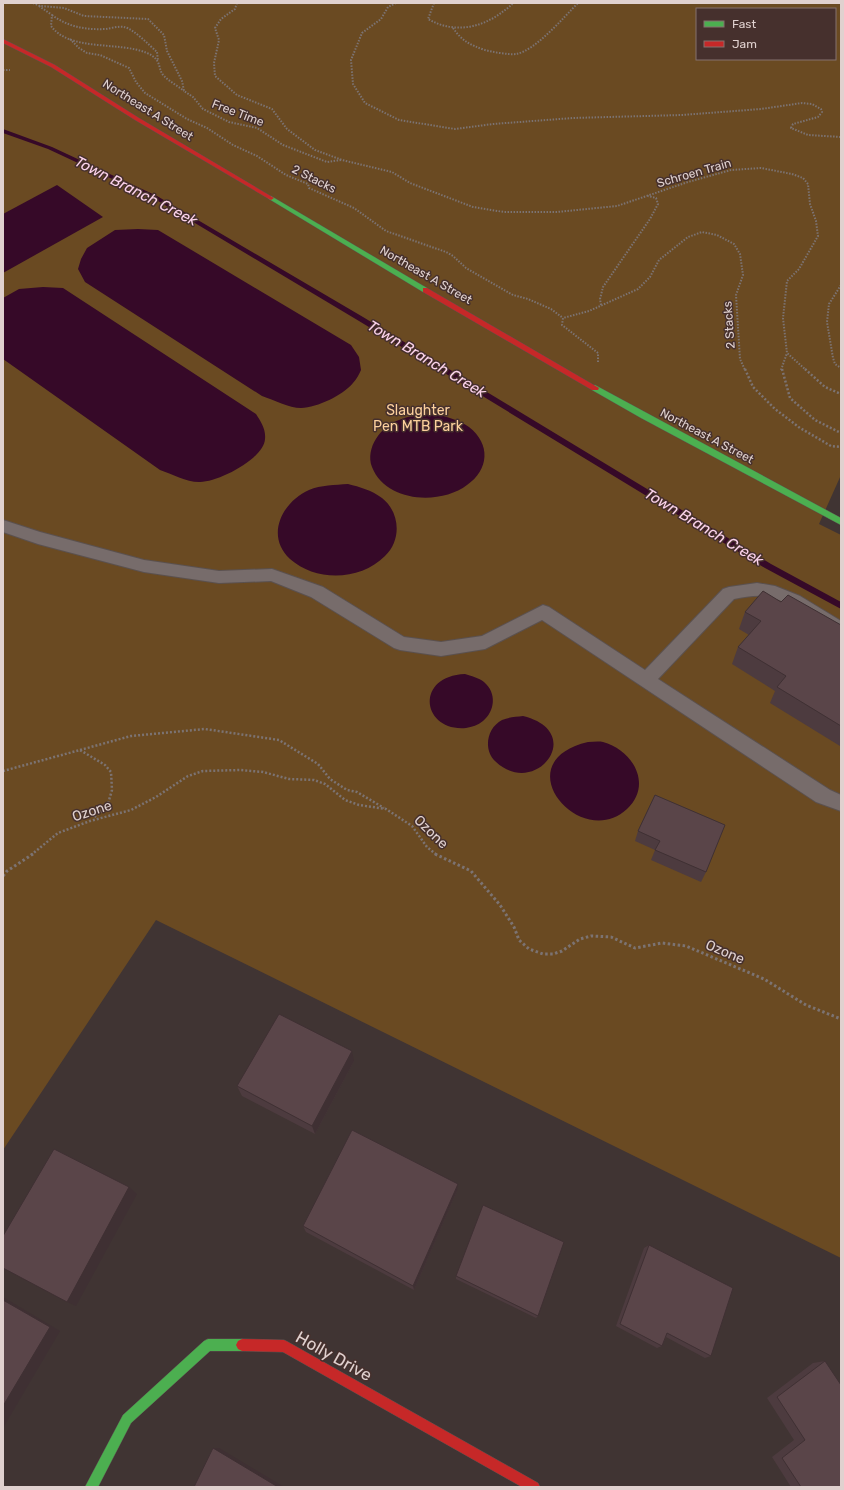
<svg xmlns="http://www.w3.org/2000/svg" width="844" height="1490" viewBox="0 0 844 1490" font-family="Rubik,sans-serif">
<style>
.green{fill:#6a4a22;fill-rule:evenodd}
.water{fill:#360928}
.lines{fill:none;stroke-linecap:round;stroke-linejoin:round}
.stream{fill:#360928;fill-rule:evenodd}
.lane-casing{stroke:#5b514f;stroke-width:2}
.fast-casing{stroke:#5b514f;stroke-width:1}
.jam-casing{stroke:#5b514f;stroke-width:1}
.path-far2{stroke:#7c7372;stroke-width:2;stroke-dasharray:1.5 1.5;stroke-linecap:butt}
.path-far1{stroke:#7c7372;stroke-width:2.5;stroke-dasharray:2 2;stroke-linecap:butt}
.path{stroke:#7c7372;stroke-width:3;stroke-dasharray:2.5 2.5;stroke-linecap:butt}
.lane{fill:#776c6b;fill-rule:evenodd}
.fast{fill:#4caf50;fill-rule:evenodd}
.jam{fill:#c62828;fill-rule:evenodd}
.wall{fill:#4d3b3f}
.shaded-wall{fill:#3f3033}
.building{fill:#5a4549;stroke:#3f3033}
.labels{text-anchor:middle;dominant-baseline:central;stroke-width:3;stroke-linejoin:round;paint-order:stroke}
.far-street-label{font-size:12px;fill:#e0d1cf;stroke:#46302d}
.park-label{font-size:14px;fill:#fcd09d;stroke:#46302d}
.street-label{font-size:14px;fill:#e0d1cf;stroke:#46302d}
.water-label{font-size:15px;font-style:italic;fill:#fcd3eb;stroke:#46302d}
.near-street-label{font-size:17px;fill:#e0d1cf;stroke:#46302d}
</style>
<rect width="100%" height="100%" fill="#403433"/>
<!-- green -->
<path class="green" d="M3 3H841V475L819 524 841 535V1258L156 920 3 1150ZM697 9H835V59H697Z"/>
<!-- water -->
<g class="water">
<path d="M57 185 103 217 3 273V214Z"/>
<path d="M138 229 158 230 351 345 359 357 361 370C359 374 357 379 353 383 342 396 318 407 301 408 289 408 274 400 262 396L85 282 78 269 81 259 87 248 115 230Z"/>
<path d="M43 287 63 288 256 414C261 422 266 429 265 439 264 459 217 483 199 482 186 482 172 474 160 470L3 359V298L19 289Z"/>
<path d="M435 414C447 417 459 420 469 427 491 444 489 470 467 485 441 505 386 503 372 467 365 448 381 426 399 420 411 415 423 415 435 414Z"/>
<path d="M348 484C360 487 371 490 382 498 400 512 402 540 385 556 360 581 316 582 290 559 265 536 282 502 309 490 321 485 335 485 348 484Z"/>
<path d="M465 674C471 676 479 678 484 682 497 693 495 711 483 721 478 725 472 727 466 728 422 732 414 676 465 674Z"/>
<path d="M523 716C588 732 535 800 495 761 483 749 487 728 502 720 509 717 516 717 523 716Z"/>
<path d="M588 742C593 742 598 741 603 742 633 750 653 785 627 809 581 852 503 762 588 742Z"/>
</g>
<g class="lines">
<!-- stream -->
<path class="stream" d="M3 129 52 147 157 196 363 317 771 564 841 602V609L765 568 359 321 153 198 48 149 3 133Z"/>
<!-- lane casing -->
<g class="lane-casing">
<path id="lane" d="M3 520 40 532 144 560 219 571 272 569 323 587 404 637 441 642 482 636 543 605 549 607 645 670 723 589 729 587 757 583 775 586 800 596 841 621V637L835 635C814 621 790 600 765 596 755 595 744 597 734 599L658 679 830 790 841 795V811L816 802 542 620 485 649 441 656 400 650 394 648 311 597 271 581 219 583 144 572 38 544 3 532Z"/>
</g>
<!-- fast casing -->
<g class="fast-casing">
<g id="fast">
<path d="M271 196 427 288 428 290 425 292H423L269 199 268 198Z"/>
<path d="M595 385 841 518V525L641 418 592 390V386Z"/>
<path d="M208 1339H242L246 1341 248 1345 246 1349 242 1351H210L131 1423 98 1487H85L123 1415 204 1341Z"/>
</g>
</g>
<!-- jam casing -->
<g class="jam-casing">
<g id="jam">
<path d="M3 39 55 65 139 118 274 198 271 200 269 199 135 120 51 67 3 43Z"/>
<path d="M423 288H427L599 388 598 390H592L423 292Z"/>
<path d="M242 1339 284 1340 288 1342 538 1483 540 1487H522L283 1352 242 1351 238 1349 236 1345 238 1341Z"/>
</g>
</g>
<!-- path-far2 -->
<g class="path-far2">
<path d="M33 3 40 6 64 8 84 16 148 19 164 35 167 51 182 81 184 91 193 97 203 109 229 122 257 128 283 145 327 162 341 160"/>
<path d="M237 3 235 9 221 19 215 28 219 40 214 63 215 76 237 95 272 109 287 129 315 150 342 160 392 172 410 183 473 207 504 212H557L617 206 688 182 731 170 761 168 792 174 803 178 808 184 810 204 816 221 818 236 799 269 787 281 783 318 787 353 806 370"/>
<path d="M396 3 388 7 381 19 362 33 351 60 353 84 365 103 399 120 455 129 493 124 573 118 682 115 761 109 802 103 812 104 821 109 822 112 818 117 793 124 791 128 808 135 841 137"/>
<path d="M434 3 428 19C452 33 479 29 501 13 505 10 510 7 513 3"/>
<path d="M39 6 52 15 51 26C70 52 119 41 147 53 163 60 157 69 164 76 170 82 178 86 184 91"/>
<path d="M52 15C68 27 86 30 106 29 112 28 119 26 124 27 134 29 149 45 157 52L158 61"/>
<path d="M453 28C462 41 470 45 485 50 492 52 509 55 516 54 535 51 564 17 578 3"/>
<path d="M70 39 79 48 87 53 100 55 129 68 136 82 145 93 187 119 207 128 233 145 257 156 286 175 308 184 309 188 354 208 386 231 446 252 453 256 466 268 513 295 528 299 551 309 563 318"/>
<path d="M3 70H10"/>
<path d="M841 285 829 304 827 322 833 358 835 364 841 368"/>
<path d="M601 305 600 299 603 287 650 219 658 204 656 198 648 196"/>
<path d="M598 362V353L562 325 563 318 589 311 638 289 650 277 659 260 688 237 702 232 717 235 734 244 740 254 743 275 736 295 740 359 745 370"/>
<path d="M781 370 787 353"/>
</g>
<!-- path-far1 -->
<g class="path-far1">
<path d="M745 369 753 387 775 409 800 428 831 446 841 447"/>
<path d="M782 369 790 398 815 420 841 433"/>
<path d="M805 369 825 387 841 394"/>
<path d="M80 750 131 736 205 729 279 740 318 764 330 779 347 790 357 792 384 808"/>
<path d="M3 771 80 750 105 765 111 772 112 790 107 807 93 818"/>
<path d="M31 855 58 833 90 821 131 810 156 797 188 776 203 771 240 770 263 772 289 779 314 780 325 784 345 800 359 805 386 809 412 826 427 847 437 855"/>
</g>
<!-- path -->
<g class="path">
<path d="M435 854 471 871 500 905 514 927 519 940 529 949 543 954H553L562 951 580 939 591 936 611 937 635 948 662 943 686 946 764 979 806 1005 841 1019"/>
<path d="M3 876 7 871 33 854"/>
</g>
<!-- lane -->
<use href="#lane" class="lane"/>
<!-- fast -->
<use href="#fast" class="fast"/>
<!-- jam -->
<use href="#jam" class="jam"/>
</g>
<!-- wall -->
<g class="wall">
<path d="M781 602 841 625V745L840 746 770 703 775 691 732 664 738 647 749 635 739 629 745 612Z"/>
<path d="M655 795 706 872 701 882 651 860 655 850 635 841 638 831Z"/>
<path d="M354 1061 315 1134 242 1096 237 1086Z"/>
<path d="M457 1191 414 1290 306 1232 303 1226Z"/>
<path d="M649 1245 711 1356 705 1358 666 1337 662 1346 657 1348 616 1326 644 1248Z"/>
<path d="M456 1276 538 1316 536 1318 456 1279Z"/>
<path d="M825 1361 841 1487H791L772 1457 794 1440 767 1398 813 1363Z"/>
</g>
<!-- shaded-wall -->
<g class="shaded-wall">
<path d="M352 1051 354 1061 315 1134 312 1126Z"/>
<path d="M458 1184 457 1191 414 1290 413 1286Z"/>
<path d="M129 1187 137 1194 76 1306 67 1302Z"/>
<path d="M3 1297 60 1331 3 1428Z"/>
<path d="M213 1448H219L284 1487H278Z"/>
</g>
<!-- building -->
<g class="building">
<path d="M763 591 781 602 788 595 841 625V726L777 687 786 676 738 647 761 621 745 612Z"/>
<path d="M655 795 725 825 706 872 655 850 660 841 638 831Z"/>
<path d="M279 1014 352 1051 312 1126 237 1086Z"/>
<path d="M352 1130 458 1184 413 1286 303 1226Z"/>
<path d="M54 1149 129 1187 67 1302 3 1268V1236Z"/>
<path d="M483 1205 564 1242 538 1316 456 1276Z"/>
<path d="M649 1245 733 1288 711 1356 667 1333 662 1346 620 1324Z"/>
<path d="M3 1300 50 1327 3 1406Z"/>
<path d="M825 1361 841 1385V1487H801L782 1458 805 1440 777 1397Z"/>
<path d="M213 1448 278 1487H194Z"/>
</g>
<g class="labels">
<!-- far-street labels -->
<g class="far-street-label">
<text transform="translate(148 110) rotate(32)">Northeast A Street</text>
<text transform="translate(238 113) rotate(21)">Free Time</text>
<text transform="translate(694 173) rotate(-16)">Schroen Train</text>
<text transform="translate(314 179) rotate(27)">2 Stacks</text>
<text transform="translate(426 275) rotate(30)">Northeast A Street</text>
<text transform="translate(729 325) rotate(-94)">2 Stacks</text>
<text transform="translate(707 436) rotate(28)">Northeast A Street</text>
</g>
<!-- park labels -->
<g class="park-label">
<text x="418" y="410">Slaughter<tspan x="418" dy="16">Pen MTB Park</tspan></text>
</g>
<!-- street labels -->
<g class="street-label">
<text transform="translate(92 811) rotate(-18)">Ozone</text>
<text transform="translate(431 832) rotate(44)">Ozone</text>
<text transform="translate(725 952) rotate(23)">Ozone</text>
</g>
<!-- water labels -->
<g class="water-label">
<text transform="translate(136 191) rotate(27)">Town Branch Creek</text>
<text transform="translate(427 359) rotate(31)">Town Branch Creek</text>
<text transform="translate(704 527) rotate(31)">Town Branch Creek</text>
</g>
<!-- near-street labels -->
<g class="near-street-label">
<text transform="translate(334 1356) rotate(29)">Holly Drive</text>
</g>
</g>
<!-- border -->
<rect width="844" height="1490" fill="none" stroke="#e0d1cf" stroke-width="8"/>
<!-- legend -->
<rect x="696" y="8" width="140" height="52" fill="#46302d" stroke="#84706e"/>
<rect x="704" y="21" width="20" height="6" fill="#4caf50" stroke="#84706e"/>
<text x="732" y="28" font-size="12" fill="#e0d1cf">Fast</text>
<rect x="704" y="41" width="20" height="6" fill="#c62828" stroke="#84706e"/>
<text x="732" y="48" font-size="12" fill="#e0d1cf">Jam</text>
</svg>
